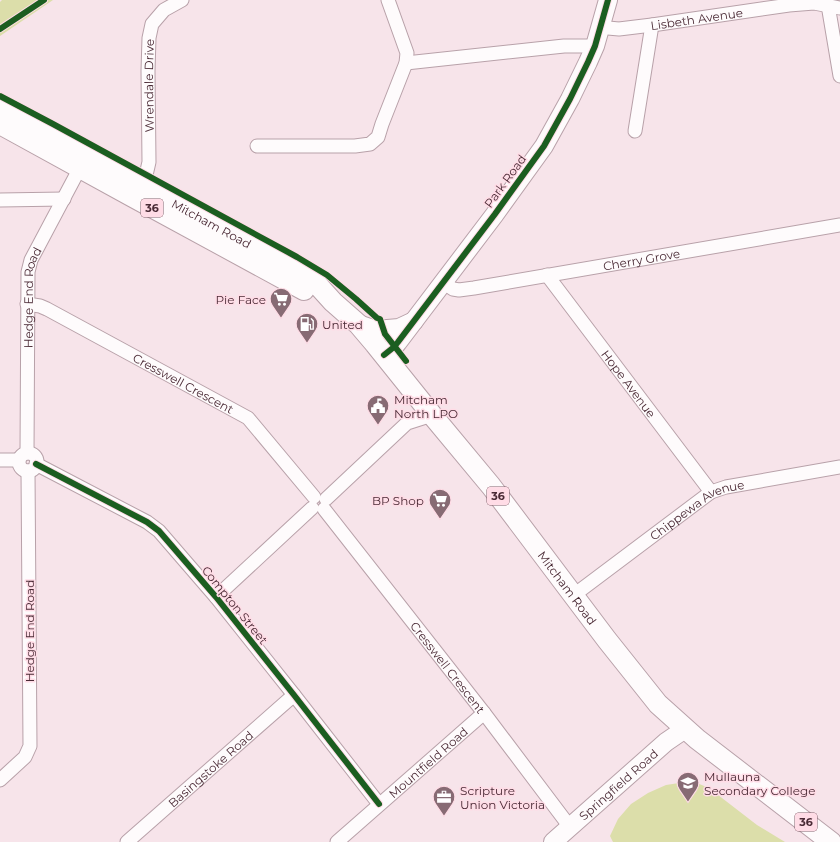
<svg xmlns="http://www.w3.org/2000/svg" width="840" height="842" viewBox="0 0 840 842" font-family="Montserrat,sans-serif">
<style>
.green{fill:#dcdeaa}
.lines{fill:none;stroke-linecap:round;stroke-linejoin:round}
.street-casing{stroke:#b8a1a9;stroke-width:15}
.secondary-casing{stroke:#b8a1a9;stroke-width:20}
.primary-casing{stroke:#b8a1a9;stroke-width:22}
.street{stroke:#fefbfc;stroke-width:13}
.secondary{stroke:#fefbfc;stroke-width:18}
.primary{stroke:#fefbfc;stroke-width:20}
.cycleway-casing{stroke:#ffdce6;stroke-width:8}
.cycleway{stroke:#1b5e20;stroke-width:6}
.labels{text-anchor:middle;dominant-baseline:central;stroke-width:3;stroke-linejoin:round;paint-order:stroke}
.shield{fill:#ffdce6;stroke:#805f6a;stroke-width:1}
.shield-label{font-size:11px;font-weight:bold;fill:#4a2a35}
.street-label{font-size:12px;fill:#4a2a35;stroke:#ffdce6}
.poi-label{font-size:12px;fill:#4a2a35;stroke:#ffdce6;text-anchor:start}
</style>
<rect width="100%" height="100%" fill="#f7e4ea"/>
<!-- green -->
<g class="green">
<path d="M2 0H53L0 36V2Z"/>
<path d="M692 781 709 788 757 825 785 842H613L610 836 618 819 631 804 648 793 666 785Z"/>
</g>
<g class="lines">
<!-- street casing -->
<g class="street-casing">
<g id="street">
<path d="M828 5 840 76"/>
<path id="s1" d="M601 25 608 28 619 29 652 25 789 5 814 3 840 8"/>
<path d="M406 63 564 46H595"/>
<path d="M635 131 652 25"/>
<path d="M257 146H355L370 144 378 137 382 124 406 63 407 53 388 0"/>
<path id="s2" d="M141 185 146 175 149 162 148 71 149 38 152 24 164 10 182 0"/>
<path d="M0 200 64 199"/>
<path id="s3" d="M547 275 711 492"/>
<path id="s4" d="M444 283 453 289 459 290 474 288 840 225"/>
<path id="s5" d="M27 304 40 306 47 309 248 418 314 497"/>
<path id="s6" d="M27 453 28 272 31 260 83 162"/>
<circle cx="28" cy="462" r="9"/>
<path d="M0 460H19"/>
<path d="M36 464 147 522 159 531 216 597 294 695 379 804"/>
<path d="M326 499 407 423 432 415"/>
<path id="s7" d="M324 509 484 713 570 827"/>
<path id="s8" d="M574 595 711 492 726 487 840 467"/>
<path d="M216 597 312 508"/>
<path d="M0 780 25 757 30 746 28 471"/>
<path id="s9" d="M127 842 294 695"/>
<path id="s10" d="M337 842 484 713"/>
</g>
</g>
<!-- secondary casing -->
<g class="secondary-casing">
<g id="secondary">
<path d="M358 324 376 330 399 328 414 321"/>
<path d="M384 355 394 347 398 342 495 214 544 146 570 99 588 62 595 46 608 0"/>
<path id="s11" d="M553 842 666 742 685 729"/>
</g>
</g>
<!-- primary casing -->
<g class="primary-casing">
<g id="primary">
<path id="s12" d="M0 108 281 261 314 281 333 302 358 324 375 344 432 415 491 486 607 640 658 704 697 739 831 842"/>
<path d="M0 124 133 197 304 290"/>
</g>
</g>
<!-- street -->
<use href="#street" class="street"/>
<!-- secondary -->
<use href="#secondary" class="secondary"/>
<!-- primary -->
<use href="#primary" class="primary"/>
<!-- cycleway casing -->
<g class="cycleway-casing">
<g id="cycleway">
<path d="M0 29 44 0"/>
<path d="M0 96 53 124 297 257 327 275 356 299 377 318 380 319 385 334 406 361"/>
<path d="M384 355 394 347 398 342 495 214 544 146 570 99 588 62 595 46 608 0"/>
<path d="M36 464 147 522 159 531 216 597 294 695 379 804"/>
</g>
</g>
<!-- cycleway -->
<use href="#cycleway" class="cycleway"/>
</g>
<!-- icons -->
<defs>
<g id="supermarket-pin" transform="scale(1.15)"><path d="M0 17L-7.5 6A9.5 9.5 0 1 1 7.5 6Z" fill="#876b74" stroke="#ffdce6"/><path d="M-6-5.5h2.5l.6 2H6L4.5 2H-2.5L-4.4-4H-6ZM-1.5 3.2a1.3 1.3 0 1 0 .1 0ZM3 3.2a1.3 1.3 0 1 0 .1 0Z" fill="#fff"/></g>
<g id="fuel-pin" transform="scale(1.15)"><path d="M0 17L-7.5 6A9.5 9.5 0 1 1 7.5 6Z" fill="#876b74" stroke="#ffdce6"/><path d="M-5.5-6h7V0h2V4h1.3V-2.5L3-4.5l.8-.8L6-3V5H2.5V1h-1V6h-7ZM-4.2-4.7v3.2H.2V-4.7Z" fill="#fff"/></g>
<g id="civic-pin" transform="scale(1.15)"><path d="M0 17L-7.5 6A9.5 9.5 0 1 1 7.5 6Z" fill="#876b74" stroke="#ffdce6"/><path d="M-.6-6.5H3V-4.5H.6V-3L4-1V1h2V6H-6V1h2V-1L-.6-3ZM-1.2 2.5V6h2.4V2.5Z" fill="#fff"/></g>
<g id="school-pin" transform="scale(1.15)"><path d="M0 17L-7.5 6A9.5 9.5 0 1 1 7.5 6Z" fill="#876b74" stroke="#ffdce6"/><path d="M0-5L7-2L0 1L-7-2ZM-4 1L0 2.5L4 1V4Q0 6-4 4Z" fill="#fff"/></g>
<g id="office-pin" transform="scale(1.15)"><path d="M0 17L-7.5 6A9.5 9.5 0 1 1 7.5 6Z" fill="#876b74" stroke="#ffdce6"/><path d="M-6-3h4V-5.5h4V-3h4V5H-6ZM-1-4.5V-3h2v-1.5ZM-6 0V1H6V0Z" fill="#fff"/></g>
</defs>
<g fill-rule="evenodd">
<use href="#supermarket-pin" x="281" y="299"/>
<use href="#fuel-pin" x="307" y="324"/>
<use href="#civic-pin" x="378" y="406"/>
<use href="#supermarket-pin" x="440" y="500"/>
<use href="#school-pin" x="688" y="783"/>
<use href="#office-pin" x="444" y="797"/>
</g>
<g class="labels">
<!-- shield labels -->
<g class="shield">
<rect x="141" y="199" width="22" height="18" rx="3"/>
<rect x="487" y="487" width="22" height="18" rx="3"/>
<rect x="795" y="813" width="22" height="18" rx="3"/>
</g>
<g class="shield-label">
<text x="152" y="208">36</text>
<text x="498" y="496">36</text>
<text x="806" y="822">36</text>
</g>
<!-- street labels -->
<g class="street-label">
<text stroke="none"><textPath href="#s1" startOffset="97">Lisbeth Avenue</textPath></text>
<text stroke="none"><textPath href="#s2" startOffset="101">Wrendale Drive</textPath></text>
<text transform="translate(505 181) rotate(-54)">Park Road</text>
<text stroke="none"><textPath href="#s12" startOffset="241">Mitcham Road</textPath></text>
<text stroke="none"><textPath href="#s4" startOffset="202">Cherry Grove</textPath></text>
<text stroke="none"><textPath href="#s6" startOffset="156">Hedge End Road</textPath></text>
<text stroke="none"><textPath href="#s5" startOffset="176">Cresswell Crescent</textPath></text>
<text stroke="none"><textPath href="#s3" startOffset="136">Hope Avenue</textPath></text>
<text stroke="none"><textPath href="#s8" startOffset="151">Chippewa Avenue</textPath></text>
<text stroke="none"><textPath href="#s12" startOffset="757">Mitcham Road</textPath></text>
<text transform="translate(235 605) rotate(51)">Compton Street</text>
<text transform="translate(29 631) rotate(-90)">Hedge End Road</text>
<text stroke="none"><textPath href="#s7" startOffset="201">Cresswell Crescent</textPath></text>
<text stroke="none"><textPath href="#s10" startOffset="121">Mountfield Road</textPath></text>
<text stroke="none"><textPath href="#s9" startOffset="111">Basingstoke Road</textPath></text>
<text stroke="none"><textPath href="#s11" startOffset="87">Springfield Road</textPath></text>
</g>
<!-- poi labels -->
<g class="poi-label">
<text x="266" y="299" text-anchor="end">Pie Face</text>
<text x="322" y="324">United</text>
<text x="394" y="399">Mitcham<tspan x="394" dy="14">North LPO</tspan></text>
<text x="424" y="500" text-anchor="end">BP Shop</text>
<text x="704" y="776">Mullauna<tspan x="704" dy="14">Secondary College</tspan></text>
<text x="460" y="790">Scripture<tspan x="460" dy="14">Union Victoria</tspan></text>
</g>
</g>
</svg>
